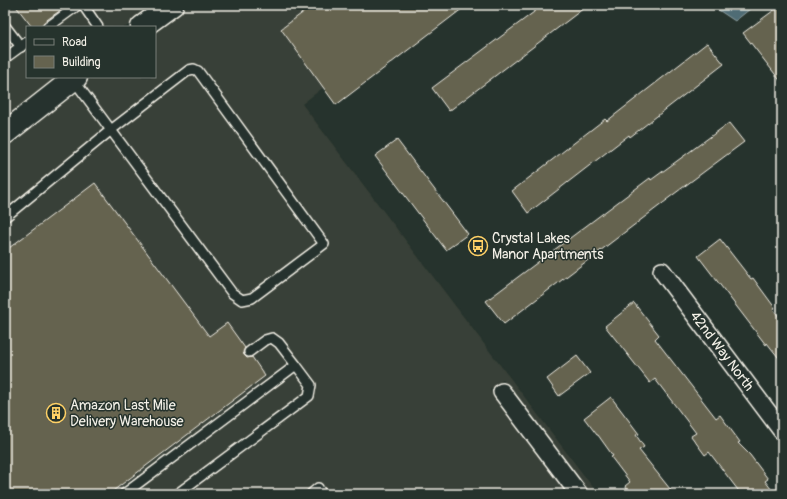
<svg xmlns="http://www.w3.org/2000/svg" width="787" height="499" viewBox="0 0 787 499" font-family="Pangolin,sans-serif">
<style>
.built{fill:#394137}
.water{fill:#4f6c75;stroke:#91a1a3}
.building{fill:#65634f;stroke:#f4f1e8}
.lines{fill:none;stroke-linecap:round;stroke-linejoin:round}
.lane-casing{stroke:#f4f1e8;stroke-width:12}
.street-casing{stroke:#f4f1e8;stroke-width:20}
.secondary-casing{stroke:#f4f1e8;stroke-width:25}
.lane{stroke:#26332d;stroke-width:9}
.street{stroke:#26332d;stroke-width:17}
.secondary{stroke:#26332d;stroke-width:22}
.labels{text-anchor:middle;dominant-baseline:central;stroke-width:3;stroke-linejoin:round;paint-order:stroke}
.poi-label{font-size:14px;fill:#f4f1e8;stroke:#26332d;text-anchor:start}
.street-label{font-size:14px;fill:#f4f1e8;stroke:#26332d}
</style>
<rect width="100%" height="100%" fill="#26332d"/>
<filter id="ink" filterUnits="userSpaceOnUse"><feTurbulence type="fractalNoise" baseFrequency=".025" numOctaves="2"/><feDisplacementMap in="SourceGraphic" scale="8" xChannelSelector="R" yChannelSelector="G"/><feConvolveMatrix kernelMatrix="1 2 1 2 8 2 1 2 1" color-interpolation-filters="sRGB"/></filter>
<g filter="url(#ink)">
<!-- built -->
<g class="built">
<path d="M5 5H155L126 27H27V77H61L5 121Z"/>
<path d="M188 5H429L302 104 598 494H590L503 380 490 390 569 494H5V145L92 77H155V29Z"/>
</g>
<!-- water -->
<path class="water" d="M711 5H755L735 21Z"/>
<!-- building -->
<g class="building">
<path d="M15 5H68L44 22 40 27H32Z"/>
<path d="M313 5H467L336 105 281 29Z"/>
<path d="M542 5H588L449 111 432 88 534 12V11Z"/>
<path d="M781 5H782V83L743 33Z"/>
<path d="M707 43 724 64 630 137 629 135 528 213 512 191 605 119 607 121Z"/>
<path d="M729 123 744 142 666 200H667L504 324 486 301 650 178 651 180Z"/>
<path d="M397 140 468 234 446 250 375 156Z"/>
<path d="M95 183 209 336 227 323 245 348 243 352 244 355 247 358 252 357 265 376 109 494H5V251Z"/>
<path d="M720 239 751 279 753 278 775 308 773 309 782 321V362L767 343 766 345 698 256Z"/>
<path d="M634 303 659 335 655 339 716 418 720 415 740 442 738 443 750 455 768 479 765 481 775 494H741L709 452 705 455 691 436 696 433 655 379 650 383 605 326Z"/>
<path d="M577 356 590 373 559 396 547 379Z"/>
<path d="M611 397 639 434 636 435 644 447 639 450 674 494H631L625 486 630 482 611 457 613 456 598 435H597L584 418Z"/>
</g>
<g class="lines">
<!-- lane casing -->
<g class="lane-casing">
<g id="lane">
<path d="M83 5 98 27"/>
<path d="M5 26 21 47"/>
<path d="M48 27 78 5"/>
<path d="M5 58 27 42"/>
<path d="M5 217 111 130 189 70 194 69 198 71 324 244 252 298 242 300 232 293 73 79"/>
<path d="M249 352 265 340 272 338 279 343 296 365"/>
<path d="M124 494 296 365 311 385 309 396 177 494"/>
<path d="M311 494 318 488 322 494"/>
</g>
</g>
<!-- street casing -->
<g class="street-casing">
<g id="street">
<path d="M662 271 782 431"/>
<path d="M502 392 579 494"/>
</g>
</g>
<!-- secondary casing -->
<g class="secondary-casing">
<g id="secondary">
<path d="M142 27 172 5"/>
<path d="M5 133 76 77"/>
</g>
</g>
<!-- lane -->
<use href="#lane" class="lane"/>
<!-- street -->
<use href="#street" class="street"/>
<!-- secondary -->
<use href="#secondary" class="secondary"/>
</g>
</g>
<!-- icons -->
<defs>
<g id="bus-ring" transform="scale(1)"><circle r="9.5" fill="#26332d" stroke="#ffd166" stroke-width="1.5"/><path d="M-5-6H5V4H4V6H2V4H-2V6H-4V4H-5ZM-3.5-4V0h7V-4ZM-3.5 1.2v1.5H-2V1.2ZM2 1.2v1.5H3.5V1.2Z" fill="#ffd166"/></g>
<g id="building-ring" transform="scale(1)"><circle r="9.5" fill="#26332d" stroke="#ffd166" stroke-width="1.5"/><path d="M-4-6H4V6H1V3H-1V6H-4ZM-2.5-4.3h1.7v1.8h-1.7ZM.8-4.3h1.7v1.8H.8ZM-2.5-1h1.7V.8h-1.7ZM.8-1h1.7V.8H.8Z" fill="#ffd166"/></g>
</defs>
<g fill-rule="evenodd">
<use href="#bus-ring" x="478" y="246"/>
<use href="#building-ring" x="56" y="413"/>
</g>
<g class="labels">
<!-- poi labels -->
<g class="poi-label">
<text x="492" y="238">Crystal Lakes<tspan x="492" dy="16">Manor Apartments</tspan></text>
<text x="70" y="405">Amazon Last Mile<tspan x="70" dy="16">Delivery Warehouse</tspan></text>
</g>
<!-- street labels -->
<g class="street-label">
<text transform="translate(722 351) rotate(53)">42nd Way North</text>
</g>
</g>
<!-- margin -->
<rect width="787" height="499" fill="none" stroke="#26332d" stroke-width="20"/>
<rect x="10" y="10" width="767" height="479" fill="none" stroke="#f4f1e8" stroke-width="1.5" filter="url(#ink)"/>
<!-- legend -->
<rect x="26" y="26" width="130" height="52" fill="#26332d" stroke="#787f78"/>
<rect x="34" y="39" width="20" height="6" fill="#26332d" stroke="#787f78"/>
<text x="62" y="46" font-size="12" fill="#f4f1e8">Road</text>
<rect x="34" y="56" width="20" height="12" fill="#65634f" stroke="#787f78"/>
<text x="62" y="66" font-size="12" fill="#f4f1e8">Building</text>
</svg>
